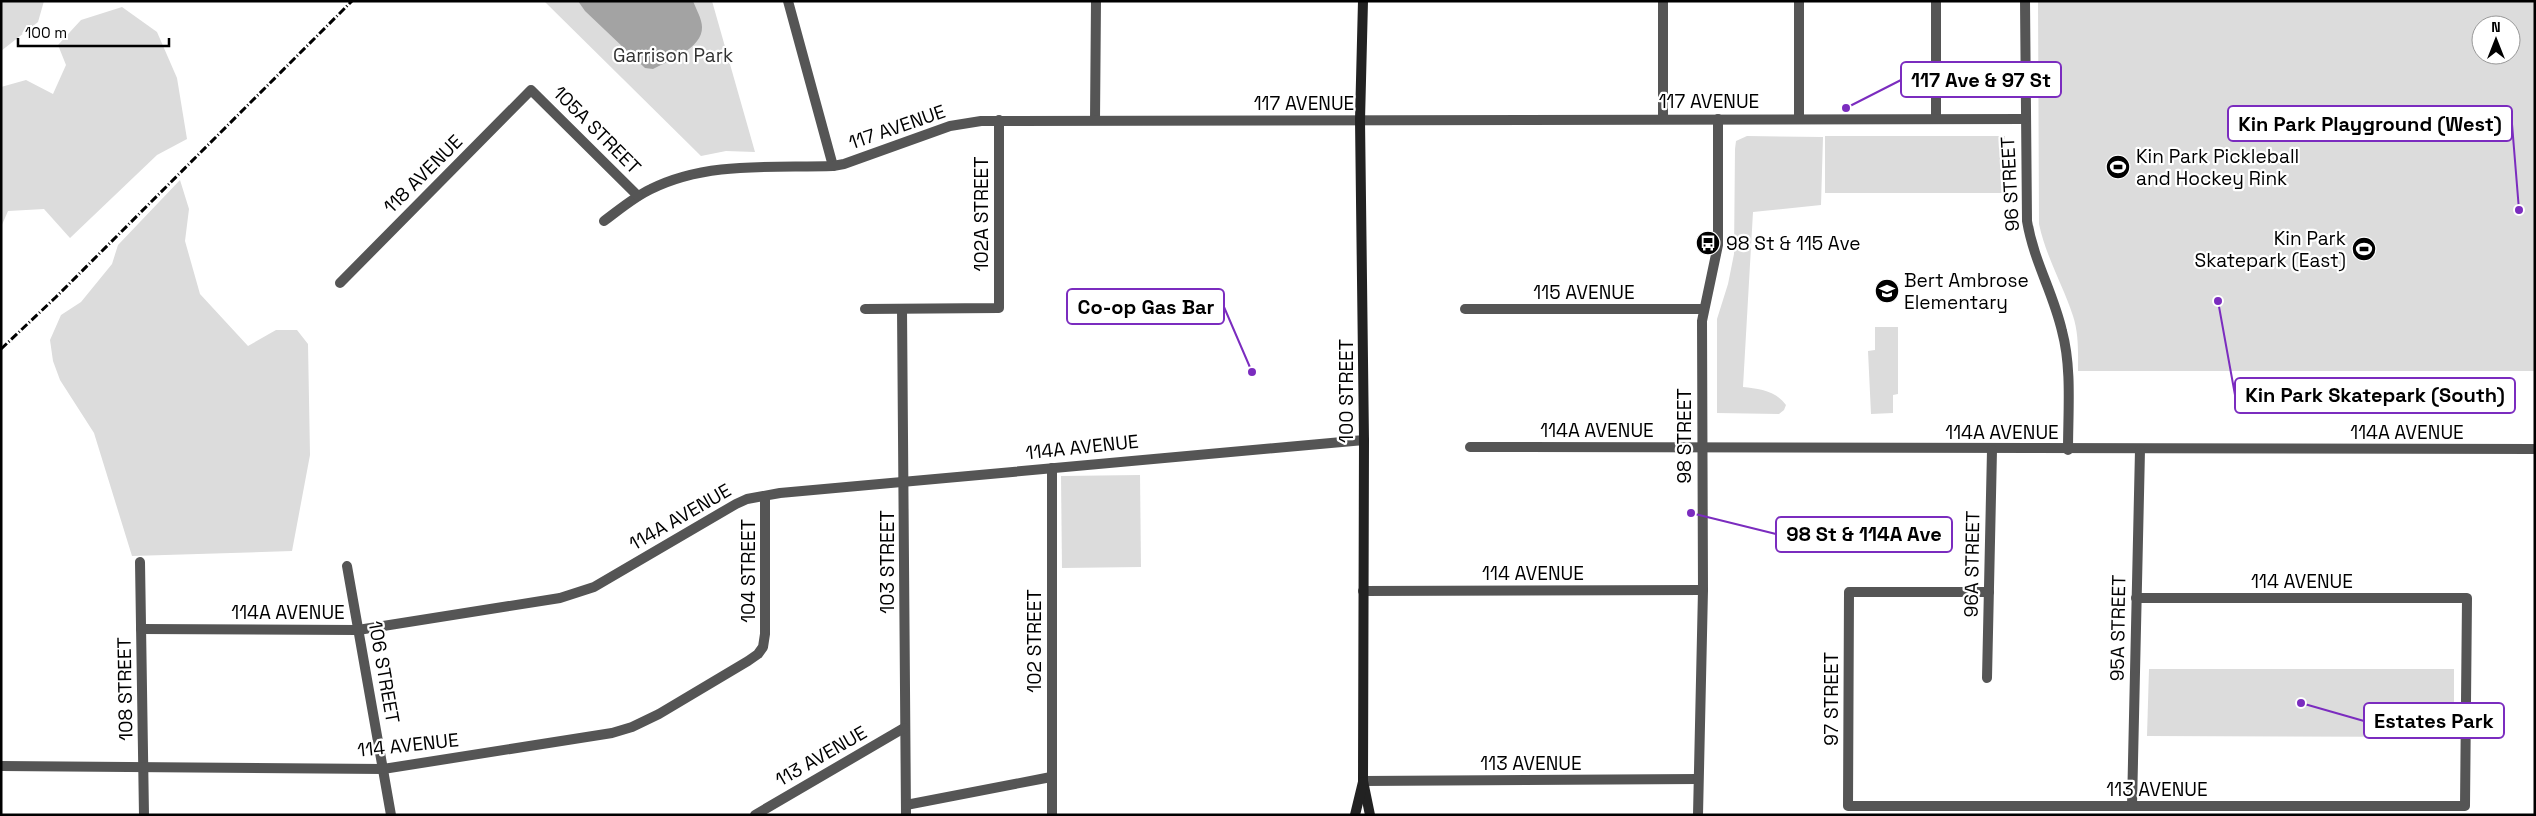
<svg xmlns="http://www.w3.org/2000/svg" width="2536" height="816" viewBox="0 0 2536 816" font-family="'Space Grotesk',sans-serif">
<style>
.green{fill:#dcdcdc;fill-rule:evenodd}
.water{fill:#a3a3a3}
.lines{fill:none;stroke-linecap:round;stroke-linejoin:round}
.minor{stroke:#555;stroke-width:10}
.secondary{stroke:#222;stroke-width:10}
.rail{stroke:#000;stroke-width:3;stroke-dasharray:8 2.5 1 2.5;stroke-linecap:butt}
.labels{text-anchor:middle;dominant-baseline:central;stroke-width:4.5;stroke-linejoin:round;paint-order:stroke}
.park-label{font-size:19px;fill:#333;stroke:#fff}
.street-label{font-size:19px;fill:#000;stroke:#fff}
.poi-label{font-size:19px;fill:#000;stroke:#fff;text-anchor:start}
.leader{fill:none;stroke:#7b2cbf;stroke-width:2}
.callout-dot{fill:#7b2cbf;stroke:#fff;stroke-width:2}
.callout{fill:#fff;stroke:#7b2cbf;stroke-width:2}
.callout-label{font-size:20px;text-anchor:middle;font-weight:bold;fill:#000}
</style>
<rect width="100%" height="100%" fill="#fff"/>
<!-- green -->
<g class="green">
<path d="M1 1H44L38 22 1 51Z"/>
<path d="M544 1H712L755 152 726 151 701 156Z"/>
<path d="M2038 1H2535V371H2078C2078 353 2079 334 2073 316 2063 285 2046 257 2039 224ZM2481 25H2511V55H2481Z"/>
<path d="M122 7 157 32 177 78 187 139 157 155 70 238 44 209 8 211 1 227V87L26 80 53 94 66 65 58 45 81 20Z"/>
<path d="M1747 136 1823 137 1821 205 1753 212 1743 387C1759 389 1775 390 1786 405L1784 410 1779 414 1717 413V319L1728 284 1734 254 1735 149 1736 141Z"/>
<rect x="1825" y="136" width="180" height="57"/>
<path d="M180 180 189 209 185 241 200 294 248 346 276 330H297L308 344 310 455 292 551 132 556 94 433 60 380 53 361 50 340 61 315 81 302 112 264 118 245Z"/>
<path d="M1875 327H1898V394L1893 395V413L1871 414 1868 351 1875 350Z"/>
<path d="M1140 475 1141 567 1062 568 1061 476Z"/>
<path d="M2149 669H2454V737L2147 736Z"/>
</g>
<!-- water -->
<path class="water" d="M578 1H693C696 9 702 19 702 27 703 48 668 61 653 69L645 68 585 11Z"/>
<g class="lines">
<!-- minor -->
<g class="minor">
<path d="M788 1 833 166"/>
<path d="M1663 1V118"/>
<path d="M1799 1V118"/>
<path d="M2025 1 2027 221C2034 262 2053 292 2062 331 2072 368 2068 411 2068 450"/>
<path d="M1936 118V1"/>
<path d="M1095 120 1096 1"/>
<path d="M604 221C619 210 634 197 651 189 707 161 772 168 833 166L844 164 950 126 981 121 2025 119"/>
<path d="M340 283 531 90 638 196"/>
<path d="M865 309 999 308V120"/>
<path d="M902 309 906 815"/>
<path d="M1465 309H1703"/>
<path d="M1470 447 2535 449"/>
<path d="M140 562 144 815"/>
<path d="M347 566 391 815"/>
<path d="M1363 591 1703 590"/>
<path d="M1989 592H1849L1848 806H2465L2467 598H2136"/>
<path d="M141 629 358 630 560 598 594 587 736 504 747 499 780 493 1364 440"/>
<path d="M1987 678 1992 450"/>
<path d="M1 766 383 769 612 733 632 727 659 714 748 661 758 654 763 647 765 634V496"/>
<path d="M1363 781 1698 779"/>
<path d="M906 805 1051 777"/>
<path d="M2132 806 2140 450"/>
<path d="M755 815 904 728"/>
<path d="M1052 815V468"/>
<path d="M1698 815 1703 590 1702 321 1718 245V119"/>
</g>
<!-- secondary -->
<g class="secondary">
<path d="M1363 1 1360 120 1364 440 1363 781 1370 815"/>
<path d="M1355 815 1363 782"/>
</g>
<!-- rail -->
<path class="rail" d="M1 349 56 297 352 1"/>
</g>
<!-- icons -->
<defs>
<g id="stadium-disc" transform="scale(1.25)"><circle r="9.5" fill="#000" stroke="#fff"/><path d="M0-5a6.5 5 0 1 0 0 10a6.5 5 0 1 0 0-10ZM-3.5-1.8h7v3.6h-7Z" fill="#fff"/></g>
<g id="bus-disc" transform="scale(1.25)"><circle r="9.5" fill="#000" stroke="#fff"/><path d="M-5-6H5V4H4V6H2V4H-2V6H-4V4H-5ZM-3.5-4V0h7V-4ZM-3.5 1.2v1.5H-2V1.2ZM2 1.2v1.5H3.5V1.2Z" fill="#fff"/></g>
<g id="school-disc" transform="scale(1.25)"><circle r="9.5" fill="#000" stroke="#fff"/><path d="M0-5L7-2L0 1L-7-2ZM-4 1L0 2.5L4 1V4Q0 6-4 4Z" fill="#fff"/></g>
</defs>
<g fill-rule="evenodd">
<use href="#stadium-disc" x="2118" y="167"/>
<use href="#bus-disc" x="1708" y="243"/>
<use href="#stadium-disc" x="2364" y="249"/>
<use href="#school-disc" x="1887" y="291"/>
</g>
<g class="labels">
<!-- park labels -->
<g class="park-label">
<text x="673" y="55">Garrison Park</text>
</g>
<!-- street labels -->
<g class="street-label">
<text x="1709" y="101">117 AVENUE</text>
<text x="1304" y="103">117 AVENUE</text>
<text transform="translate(897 127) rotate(-19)">117 AVENUE</text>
<text transform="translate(597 130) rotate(45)">105A STREET</text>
<text transform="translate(423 174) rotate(-45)">118 AVENUE</text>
<text transform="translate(2010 184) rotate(-93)">96 STREET</text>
<text transform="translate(981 214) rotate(-90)">102A STREET</text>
<text x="1584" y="292">115 AVENUE</text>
<text transform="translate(1346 391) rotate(-90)">100 STREET</text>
<text x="1597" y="430">114A AVENUE</text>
<text x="2002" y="432">114A AVENUE</text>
<text x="2407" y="432">114A AVENUE</text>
<text transform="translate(1684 436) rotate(-90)">98 STREET</text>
<text transform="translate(1082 447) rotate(-6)">114A AVENUE</text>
<text transform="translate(680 517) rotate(-30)">114A AVENUE</text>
<text transform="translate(887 562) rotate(-90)">103 STREET</text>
<text transform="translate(1972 564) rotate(-89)">96A STREET</text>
<text transform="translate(748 571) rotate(-90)">104 STREET</text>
<text x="1533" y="573">114 AVENUE</text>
<text x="2302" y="581">114 AVENUE</text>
<text x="288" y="612">114A AVENUE</text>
<text transform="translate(2118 628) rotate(-89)">95A STREET</text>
<text transform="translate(1034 641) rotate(-90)">102 STREET</text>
<text transform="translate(384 672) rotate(80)">106 STREET</text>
<text transform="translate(125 689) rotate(-91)">108 STREET</text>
<text transform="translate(1831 699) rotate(-90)">97 STREET</text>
<text transform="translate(408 745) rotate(-6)">114 AVENUE</text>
<text transform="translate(821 756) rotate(-30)">113 AVENUE</text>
<text x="1531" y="763">113 AVENUE</text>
<text x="2157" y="789">113 AVENUE</text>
</g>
<!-- poi labels -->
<g class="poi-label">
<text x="2136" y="156">Kin Park Pickleball<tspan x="2136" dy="22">and Hockey Rink</tspan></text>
<text x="2346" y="238" text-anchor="end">Kin Park<tspan x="2346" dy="22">Skatepark (East)</tspan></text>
<text x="1726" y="243">98 St &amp; 115 Ave</text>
<text x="1904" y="280">Bert Ambrose<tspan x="1904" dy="22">Elementary</tspan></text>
</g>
</g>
<!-- callouts -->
<path class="leader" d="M1846 108L1901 80M2519 210L2512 124M1252 372L1224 307M2218 301L2235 395M1691 513L1776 534M2301 703L2364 721"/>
<g class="callout-dot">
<circle cx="1846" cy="108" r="5"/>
<circle cx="2519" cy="210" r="5"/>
<circle cx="1252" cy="372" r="5"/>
<circle cx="2218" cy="301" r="5"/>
<circle cx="1691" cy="513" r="5"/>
<circle cx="2301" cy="703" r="5"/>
</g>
<g class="callout">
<rect x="1901" y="62" width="160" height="35" rx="5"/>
<rect x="2228" y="106" width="284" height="35" rx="5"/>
<rect x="1067" y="289" width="157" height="35" rx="5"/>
<rect x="2235" y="378" width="280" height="35" rx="5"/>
<rect x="1776" y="517" width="176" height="35" rx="5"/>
<rect x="2364" y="703" width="140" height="35" rx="5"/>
</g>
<g class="callout-label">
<text x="1981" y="87">117 Ave &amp; 97 St</text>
<text x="2370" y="131">Kin Park Playground (West)</text>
<text x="1146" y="314">Co-op Gas Bar</text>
<text x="2375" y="402">Kin Park Skatepark (South)</text>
<text x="1864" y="541">98 St &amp; 114A Ave</text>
<text x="2434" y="728">Estates Park</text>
</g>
<!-- border -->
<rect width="2536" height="816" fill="none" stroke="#000000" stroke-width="5"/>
<!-- north arrow -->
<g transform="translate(2496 40)"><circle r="24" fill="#ffffff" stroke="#999999"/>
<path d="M0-4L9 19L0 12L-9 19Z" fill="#000000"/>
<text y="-8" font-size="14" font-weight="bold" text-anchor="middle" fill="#000000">N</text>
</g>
<!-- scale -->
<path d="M18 38v8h151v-8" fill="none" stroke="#000000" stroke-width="2.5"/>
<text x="25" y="38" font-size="15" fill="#000000" stroke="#ffffff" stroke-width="4" paint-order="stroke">100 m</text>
</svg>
